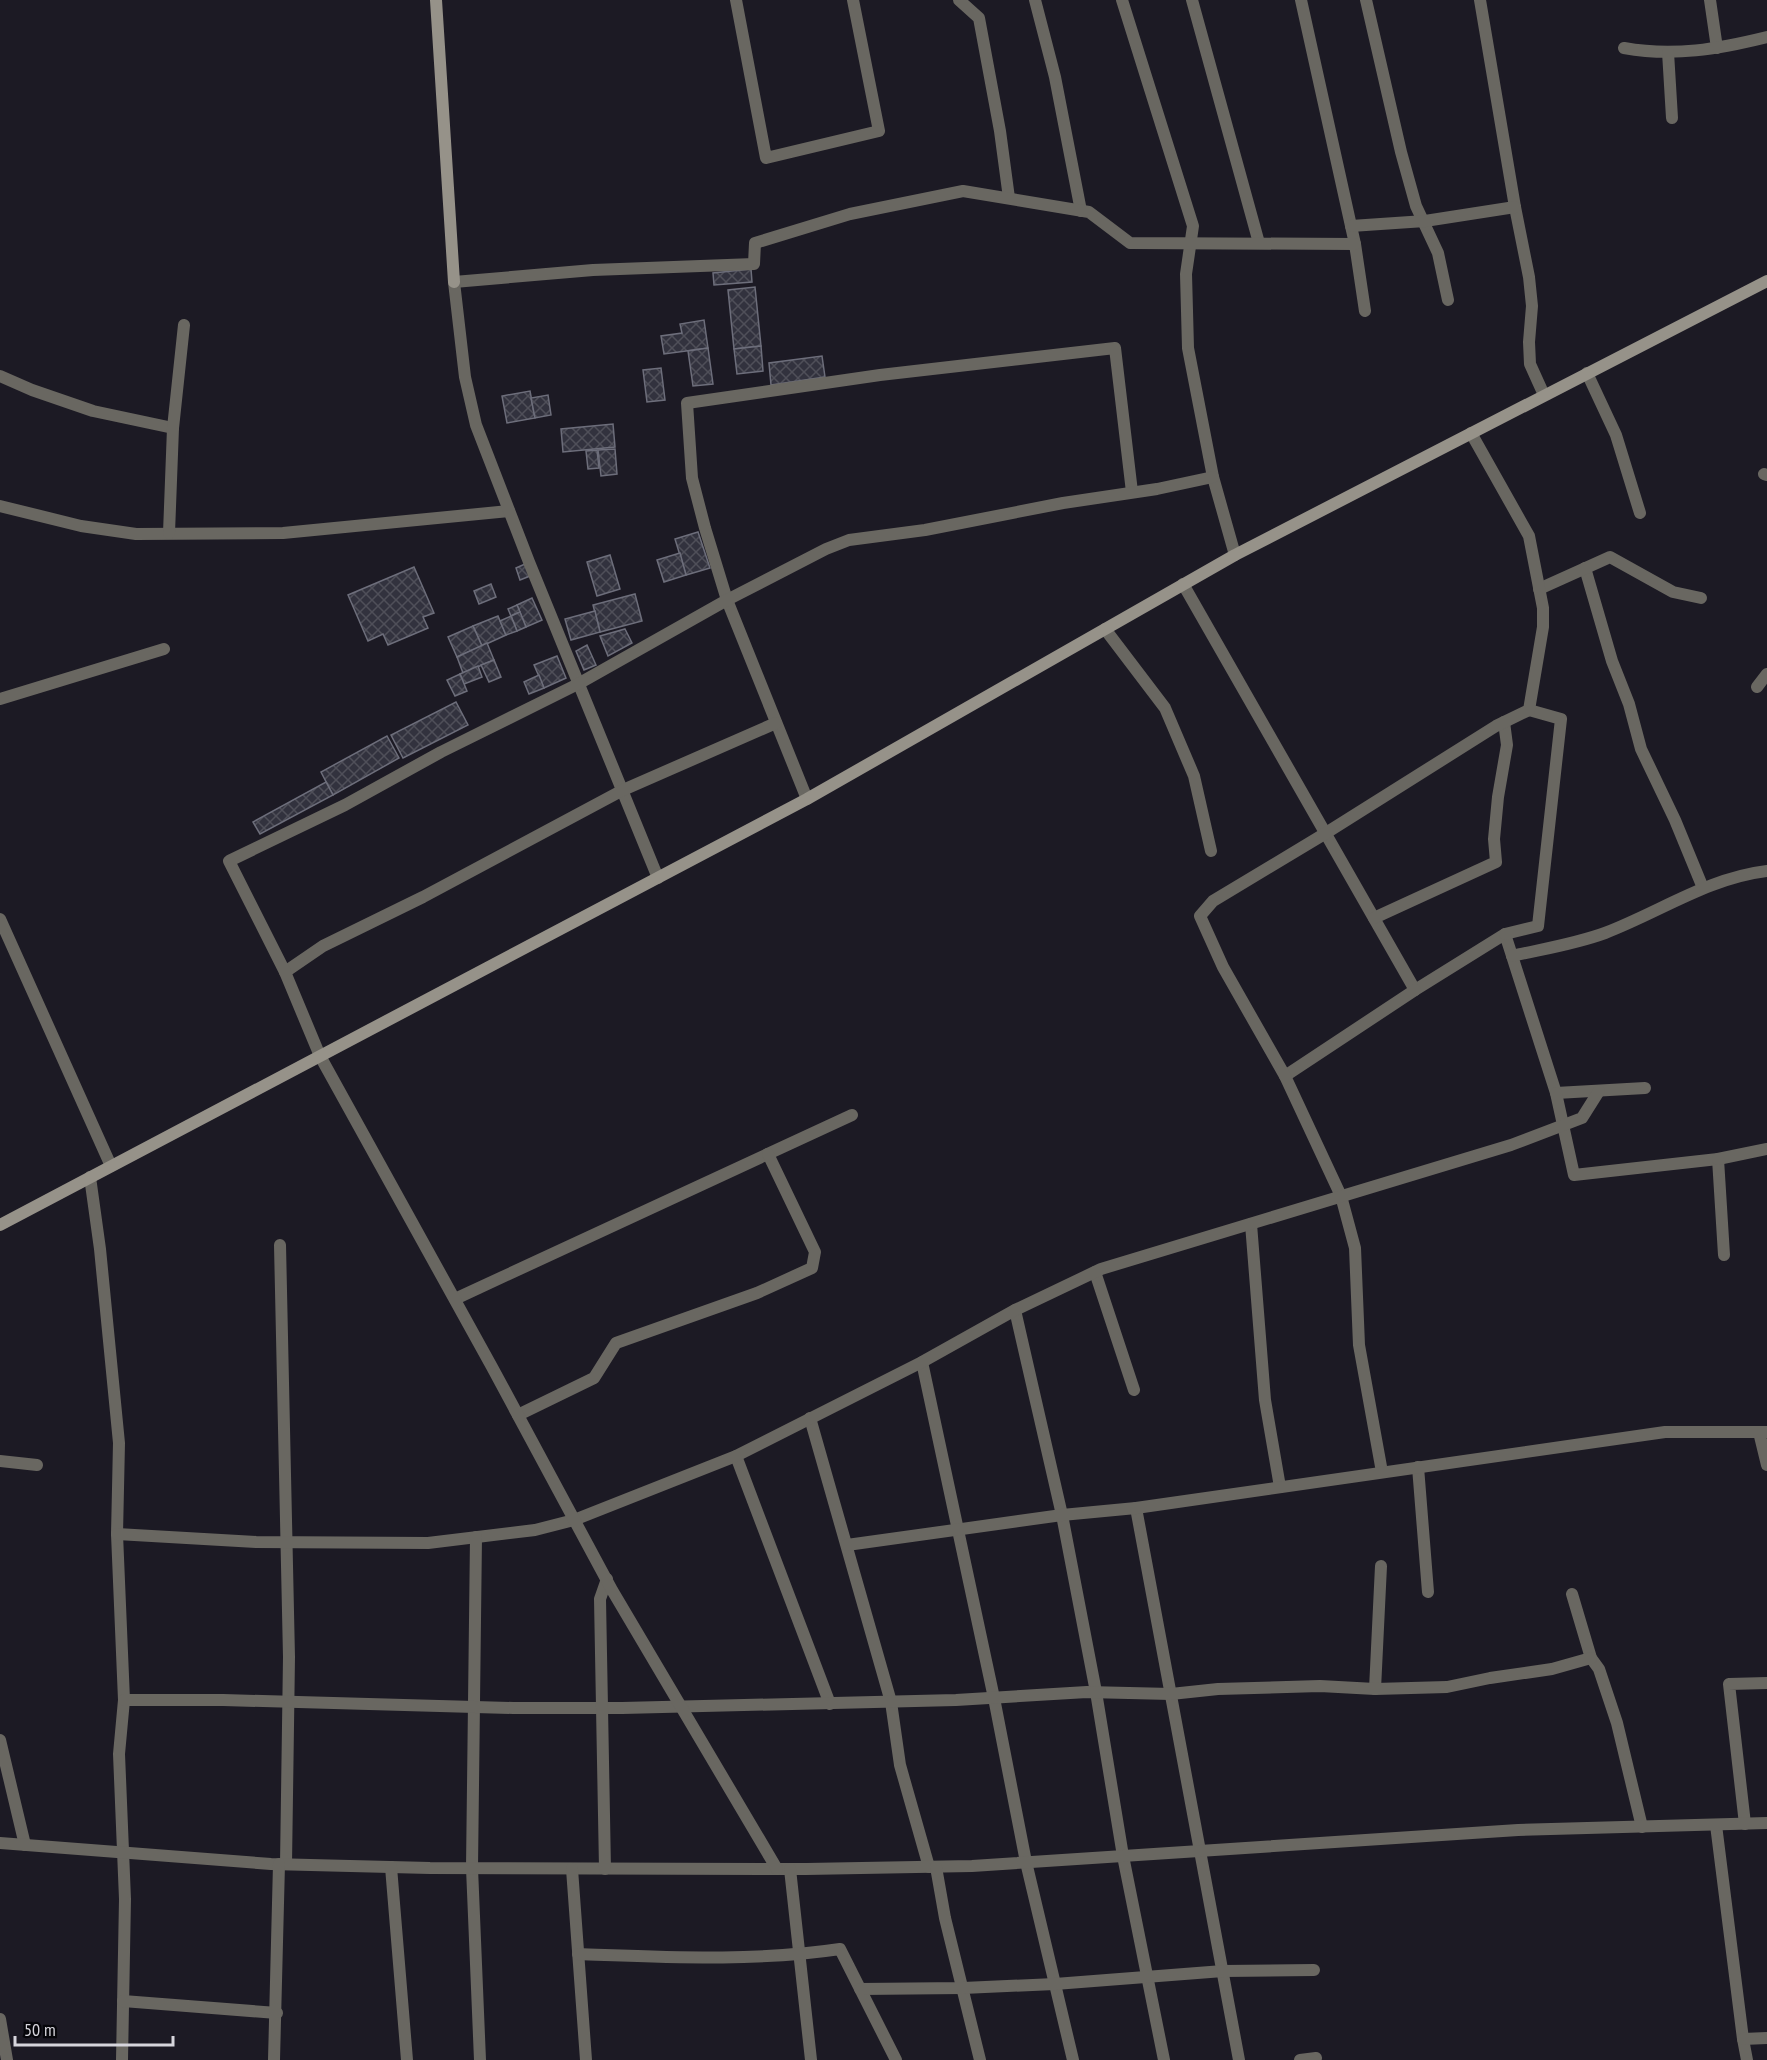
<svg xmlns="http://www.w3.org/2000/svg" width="1767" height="2060" viewBox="0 0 1767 2060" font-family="'PT Sans Narrow',sans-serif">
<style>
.building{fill:url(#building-cross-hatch);stroke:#6d6e7b;stroke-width:1.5}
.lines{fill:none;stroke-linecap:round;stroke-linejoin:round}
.street{stroke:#696761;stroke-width:12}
.secondary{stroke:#969289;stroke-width:12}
</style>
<defs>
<pattern id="building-cross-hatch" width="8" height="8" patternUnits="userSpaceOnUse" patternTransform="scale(1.5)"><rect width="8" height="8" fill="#32323e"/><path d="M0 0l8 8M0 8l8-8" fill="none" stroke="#4f4f59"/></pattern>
</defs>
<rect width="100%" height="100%" fill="#1c1a24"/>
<!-- building -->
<g class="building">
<path d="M751 269 752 282 714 285 713 273Z"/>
<path d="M755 287 761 346 734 349 728 290Z"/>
<path d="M704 320 708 348 664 354 661 336 682 333 680 324Z"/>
<path d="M761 346 763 371 737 374 734 349Z"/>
<path d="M708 348 713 384 693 386 688 351Z"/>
<path d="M822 356 825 377 771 385 769 363Z"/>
<path d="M661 368 665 400 647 402 643 370Z"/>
<path d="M530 391 535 418 507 423 502 396Z"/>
<path d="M548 395 551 415 535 418 531 398Z"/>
<path d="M613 424 615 447 563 452 561 429Z"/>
<path d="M615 449 617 474 601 476 598 450Z"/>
<path d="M597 450 599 468 588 469 586 451Z"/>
<path d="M698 532 710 568 686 575 675 539Z"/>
<path d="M680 553 686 575 664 582 657 560Z"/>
<path d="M610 555 620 589 597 596 587 562Z"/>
<path d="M525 564 530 576 520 580 516 568Z"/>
<path d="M414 567 434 613 423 617 428 628 388 645 383 634 368 641 348 595Z"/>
<path d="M491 584 496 597 479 604 474 591Z"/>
<path d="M635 594 642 621 600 632 593 605Z"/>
<path d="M532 598 542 620 526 627 517 605Z"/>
<path d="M517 605 520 612 511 616 508 609Z"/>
<path d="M595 611 600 632 571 640 565 619Z"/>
<path d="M520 612 526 627 517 631 511 616Z"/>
<path d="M498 616 506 635 482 646 473 626Z"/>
<path d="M511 616 517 631 506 635 500 621Z"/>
<path d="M473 626 482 646 457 657 448 637Z"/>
<path d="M625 629 632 643 608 656 600 636Z"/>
<path d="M487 643 494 660 463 673 457 657Z"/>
<path d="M587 645 596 665 584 670 576 651Z"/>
<path d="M557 656 566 678 544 688 534 665Z"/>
<path d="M494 660 501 677 489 682 481 665Z"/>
<path d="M478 666 482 677 464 684 460 674Z"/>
<path d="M460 674 467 691 455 696 447 680Z"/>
<path d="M539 675 544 688 529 694 524 682Z"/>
<path d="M456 702 468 725 403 758 391 735Z"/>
<path d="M387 736 399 758 333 795 321 772Z"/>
<path d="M326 782 333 795 260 834 253 822Z"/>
</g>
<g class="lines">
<!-- street -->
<g class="street">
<path d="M736 0 766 158 879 131 853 0"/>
<path d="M959 0 979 18 1000 131 1009 198"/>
<path d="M1035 0 1055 77 1081 211"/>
<path d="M1122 0 1193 226 1186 274 1188 348 1213 477 1235 555"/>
<path d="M1192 0 1259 243"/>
<path d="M1301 0 1355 244 1365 311"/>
<path d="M1366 0 1401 152 1416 206 1438 253 1448 300"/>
<path d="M1480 0 1515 207 1529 277 1532 306 1529 342 1530 364 1544 395"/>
<path d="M1710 0 1717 48"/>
<path d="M1624 48C1674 57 1718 49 1767 37"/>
<path d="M1668 52 1672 118"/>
<path d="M1351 226 1425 221 1515 207"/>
<path d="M1587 373 1616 435 1640 513"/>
<path d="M0 376 32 390 93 411 173 428"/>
<path d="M1764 474 1767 475"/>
<path d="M0 506 81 526 136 534 283 533 509 511"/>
<path d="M169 533 173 428 184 325"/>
<path d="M1585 568 1612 661 1629 704 1641 749 1675 820 1703 888"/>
<path d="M1183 584 1415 990 1505 934 1556 1093 1645 1088"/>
<path d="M1539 589 1610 557 1673 592 1701 598"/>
<path d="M1105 629 1165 708 1194 776 1211 851"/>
<path d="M1757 687 1767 674"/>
<path d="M0 699 164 649"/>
<path d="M807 799 727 600 705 528 692 478 687 403 880 375 1115 348 1132 492"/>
<path d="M658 878 529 562 476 425 465 377 454 282 593 270 754 264 755 243 850 214 963 191 1089 212 1130 243 1355 244"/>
<path d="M1374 918 1496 862 1494 839 1498 797 1507 745 1504 722"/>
<path d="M0 919 111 1166"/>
<path d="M1505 934 1538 926 1561 719 1529 710"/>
<path d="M1512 956C1543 949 1575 944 1605 933 1660 912 1708 878 1767 871"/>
<path d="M285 972 323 946 423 897 623 790 776 723"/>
<path d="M1285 1076 1415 990"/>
<path d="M1556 1093 1574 1175 1718 1159 1724 1255"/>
<path d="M1718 1159 1767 1149"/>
<path d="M90 1177 100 1249 119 1443 117 1534 124 1700 119 1754 125 1899 122 2060"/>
<path d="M1251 1224 1265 1400 1280 1487"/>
<path d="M280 1245 289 1657 286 1864"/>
<path d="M1095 1272 1134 1390"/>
<path d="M455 1299 852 1115"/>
<path d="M1015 1310 1062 1515 1096 1692 1123 1856 1164 2060"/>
<path d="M922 1362 994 1698 1026 1862 1073 2060"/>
<path d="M518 1415 594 1378 616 1343 757 1293 812 1268 815 1252 768 1154"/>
<path d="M810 1418 891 1702 900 1765 929 1867"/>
<path d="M1759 1432 1767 1465"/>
<path d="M736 1456 830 1704"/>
<path d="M0 1461 37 1465"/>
<path d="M1418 1467 1428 1592"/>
<path d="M1382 1472 1359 1345 1355 1248 1341 1196 1285 1076 1223 967 1200 916 1213 901 1326 833 1496 726 1529 710 1543 627V608L1529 536 1471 433"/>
<path d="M1136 1508 1239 2060"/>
<path d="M117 1534 256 1542 428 1543 535 1530 574 1520 736 1456 922 1362 1015 1310 1101 1269 1511 1145 1582 1118 1599 1091"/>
<path d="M476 1537 472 1868 480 2060"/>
<path d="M847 1545 1062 1515 1136 1508 1665 1432H1767"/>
<path d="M1572 1594 1591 1658 1599 1669 1617 1723 1642 1827"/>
<path d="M1375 1689 1381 1566"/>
<path d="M124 1700H223L513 1708H622L956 1700 1087 1692 1171 1694 1218 1689 1320 1686 1375 1689 1447 1687 1490 1678 1552 1669 1591 1658"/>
<path d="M0 1740 25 1845"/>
<path d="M1745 1824 1729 1684 1767 1683"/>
<path d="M1716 1825 1743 2039 1747 2060"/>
<path d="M0 1843 271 1864 430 1868 806 1869 972 1866 1518 1830 1767 1823"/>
<path d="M391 1867 407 2060"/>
<path d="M936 1867 945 1918 980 2060"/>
<path d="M572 1869 586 2060"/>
<path d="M605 1869 600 1599 607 1579"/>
<path d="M777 1869 612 1590 492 1367 320 1056 285 972 229 861 345 805 441 752 578 684 727 600 826 549 849 540 925 530 1063 503 1157 489 1213 477"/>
<path d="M790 1869 811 2060"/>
<path d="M578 1954C666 1957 753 1962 840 1949L896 2060"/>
<path d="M860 1989 963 1988 1055 1984 1223 1971 1314 1970"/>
<path d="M123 2001 277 2013"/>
<path d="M0 2019 7 2060"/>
<path d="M1743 2039 1767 2038"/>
<path d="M274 2060 279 1864"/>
<path d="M1300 2060 1316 2058"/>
</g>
<!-- secondary -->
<g class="secondary">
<path d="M436 0 454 282"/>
<path d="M0 1225 807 799 1235 555 1767 281"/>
</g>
</g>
<!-- scale -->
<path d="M15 2036v9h158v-9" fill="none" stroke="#d6d5dc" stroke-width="3"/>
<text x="24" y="2036" font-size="18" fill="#d6d5dc" stroke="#06060a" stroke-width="4.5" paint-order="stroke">50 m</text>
</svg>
